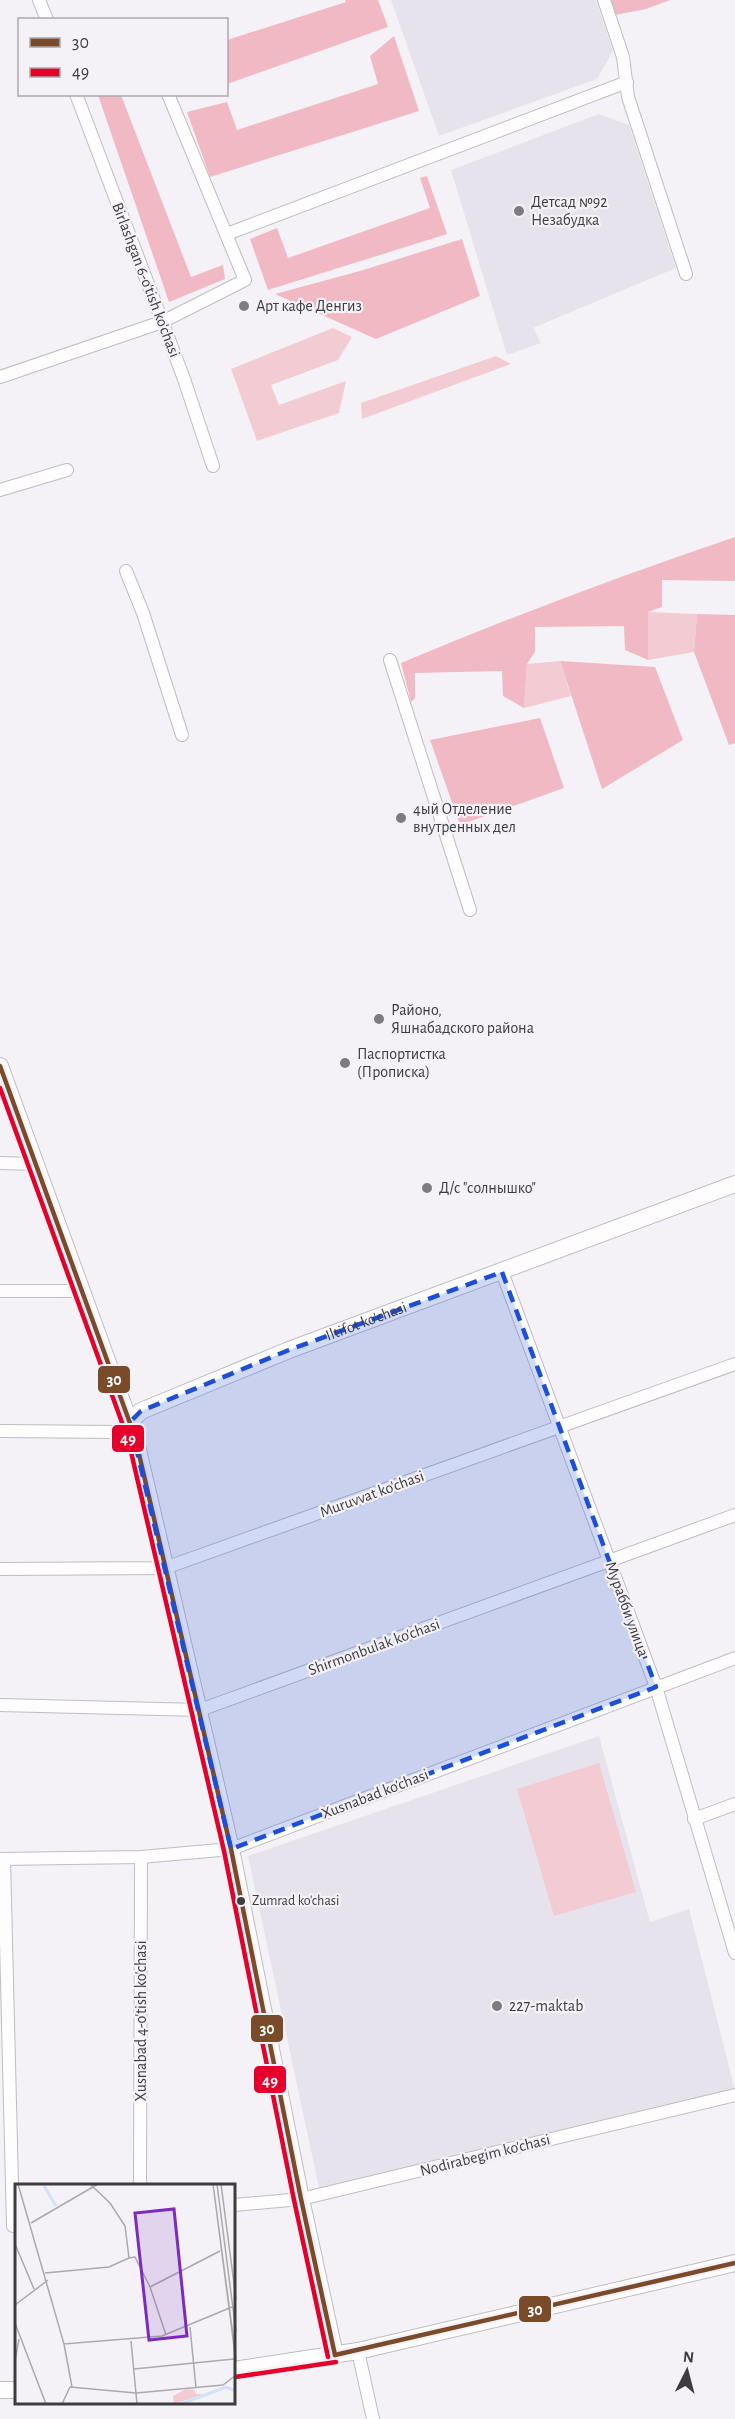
<svg xmlns="http://www.w3.org/2000/svg" width="735" height="2419" viewBox="0 0 735 2419" font-family="'Alegreya Sans',sans-serif">
<style>
.built{fill:#e7e3ec}
.green{fill:#f2ccd2}
.forest{fill:#f1b9c3}
.lines{fill:none;stroke-linecap:round;stroke-linejoin:round}
.street-casing{stroke:#bfbdc0;stroke-width:14}
.secondary-casing{stroke:#bfbdc0;stroke-width:18}
.street{stroke:#fdfdfe;stroke-width:12}
.secondary{stroke:#fdfdfe;stroke-width:16}
.bus-1-casing{stroke:#f4f1f7;stroke-width:9}
.bus-2-casing{stroke:#f4f1f7;stroke-width:9}
.bus-1{stroke:#7a4b2a;stroke-width:4.5}
.bus-2{stroke:#e4002b;stroke-width:4.5}
.marked{fill:#1d4ed8;fill-opacity:0.2;stroke:#1d4ed8;stroke-width:4.5;stroke-dasharray:12 8;stroke-linejoin:round}
.poi-dot{fill:#7d7c7f;stroke:#f4f1f7;stroke-width:2}
.bus-dot{fill:#3d3c3f;stroke:#f4f1f7;stroke-width:2}
.labels{text-anchor:middle;dominant-baseline:central;stroke-width:4.5;stroke-linejoin:round;paint-order:stroke}
.bus-label{font-size:14px;fill:#3d3c3f;stroke:#f4f1f7;text-anchor:start}
.poi-label{font-size:16px;fill:#3d3c3f;stroke:#f4f1f7;text-anchor:start}
.street-label{font-size:16px;fill:#3d3c3f;stroke:#f4f1f7}
.inset-river{fill:none;stroke:#d0e3f7;stroke-width:3}
.inset-road{fill:none;stroke:#aba9ad;stroke-width:1.5}
.view{fill:#7b2cbf;fill-opacity:0.15;stroke:#7b2cbf;stroke-width:3}
.inset-edge{fill:none;stroke:#3d3c3f;stroke-width:3}
.line-badge{stroke:#f4f1f7;stroke-width:2}
.badge-label{font-size:16px;text-anchor:middle;font-weight:bold;fill:#fff}
</style>
<rect width="100%" height="100%" fill="#f4f2f6"/>
<!-- built -->
<g class="built">
<path d="M391 0H596L613 51 597 79 439 136Z"/>
<path d="M599 114 629 125 676 268 533 328 541 343 507 355 451 170Z"/>
<path d="M599 1736 650 1922 689 1909 735 2090 319 2188 248 1856Z"/>
</g>
<!-- green -->
<g class="green">
<path d="M333 328 352 337 338 360 271 385 279 405 346 381 339 413 257 441 231 369Z"/>
<path d="M496 356 511 364 362 419 361 403Z"/>
<path d="M648 612 697 614 694 652 648 660Z"/>
<path d="M560 661 571 696 524 708 527 664Z"/>
<path d="M599 1763 636 1892 554 1916 517 1789Z"/>
</g>
<!-- forest -->
<g class="forest">
<path d="M345 0H378L388 27 227 84V40L346 2Z"/>
<path d="M604 0H670L646 9 610 16Z"/>
<path d="M394 36 419 111 210 177 187 112 227 102 237 130 378 84 370 56Z"/>
<path d="M98 95H121L191 277 223 265 225 279 169 302Z"/>
<path d="M427 176 447 234 268 290 250 239 277 228 288 258 430 208 420 178Z"/>
<path d="M462 239 480 296 376 339 275 294 360 271Z"/>
<path d="M735 537V581L662 580V607L648 612V660L625 650 624 626 535 627V652L527 664 524 708 503 696 502 671 415 673V698L411 702 401 663C511 617 622 575 735 537Z"/>
<path d="M697 614 735 615V743L729 745 694 652Z"/>
<path d="M560 661 655 667 683 740 602 789Z"/>
<path d="M540 718 564 788 460 825 430 740Z"/>
</g>
<g class="lines">
<!-- street casing -->
<g class="street-casing">
<g id="street">
<path d="M39 0 47 20"/>
<path d="M604 0 623 57 628 97 686 274"/>
<path d="M76 94 184 379 213 466"/>
<path d="M227 234 627 82"/>
<path d="M0 377 162 322 245 280 168 94"/>
<path d="M0 490 67 470"/>
<path d="M126 571 143 613 182 735"/>
<path d="M390 660 470 910"/>
<path d="M0 1163 35 1164"/>
<path d="M502 1272 656 1687 735 1953"/>
<path d="M0 1291H83"/>
<path d="M0 1431 120 1432 130 1422"/>
<path d="M0 1569 165 1568 735 1364"/>
<path d="M0 1705 200 1710 735 1515"/>
<path d="M694 1819 735 1804"/>
<path d="M0 1859 141 1857 231 1849 735 1658"/>
<path d="M4 1859 13 2226"/>
<path d="M140 2185 141 1857"/>
<path d="M234 2205 301 2199 735 2095"/>
<path d="M358 2351 373 2419"/>
</g>
</g>
<!-- secondary casing -->
<g class="secondary-casing">
<g id="secondary">
<path d="M0 1066 135 1437 231 1849 301 2199 335 2355"/>
<path id="s1" d="M130 1422 141 1411 289 1350 735 1184"/>
<path d="M234 2370 358 2351 735 2263"/>
<path d="M0 2390H16"/>
</g>
</g>
<!-- street -->
<use href="#street" class="street"/>
<!-- secondary -->
<use href="#secondary" class="secondary"/>
<!-- bus-1 casing -->
<g class="bus-1-casing">
<g id="bus-1">
<path d="M0 1066 135 1437 231 1849 301 2199 335 2355"/>
<path d="M335 2355 735 2263"/>
</g>
</g>
<!-- bus-2 casing -->
<g class="bus-2-casing">
<g id="bus-2">
<path d="M0 1088 128 1439 224 1851 294 2200 328 2357"/>
<path d="M235 2377 336 2362"/>
</g>
</g>
<!-- bus-1 -->
<use href="#bus-1" class="bus-1"/>
<!-- bus-2 -->
<use href="#bus-2" class="bus-2"/>
</g>
<!-- marked area -->
<path class="marked" d="M502 1272 656 1687 231 1849 130 1422 141 1411 289 1350Z"/>
<!-- markers -->
<g class="poi-dot">
<circle cx="519" cy="211" r="6"/>
<circle cx="244" cy="306" r="6"/>
<circle cx="401" cy="818" r="6"/>
<circle cx="379" cy="1019" r="6"/>
<circle cx="345" cy="1063" r="6"/>
<circle cx="427" cy="1188" r="6"/>
<circle cx="497" cy="2006" r="6"/>
</g>
<circle class="bus-dot" cx="241" cy="1901" r="5"/>
<g class="labels">
<!-- bus labels -->
<g class="bus-label">
<text x="252" y="1901">Zumrad ko'chasi</text>
</g>
<!-- poi labels -->
<g class="poi-label">
<text x="531" y="202">Детсад №92<tspan x="531" dy="18">Незабудка</tspan></text>
<text x="256" y="306">Арт кафе Денгиз</text>
<text x="413" y="809">4ый Отделение<tspan x="413" dy="18">внутренных дел</tspan></text>
<text x="391" y="1010">Районо,<tspan x="391" dy="18">Яшнабадского района</tspan></text>
<text x="357" y="1054">Паспортистка<tspan x="357" dy="18">(Прописка)</tspan></text>
<text x="439" y="1188">Д/с "солнышко"</text>
<text x="509" y="2006">227-maktab</text>
</g>
<!-- street labels -->
<g class="street-label">
<text transform="translate(146 280) rotate(69)">Birlashgan 6-o'tish ko'chasi</text>
<text stroke="none"><textPath href="#s1" startOffset="258">Iltifot ko'chasi</textPath></text>
<text transform="translate(372 1494) rotate(-20)">Muruvvat ko'chasi</text>
<text transform="translate(627 1609) rotate(70)">Мурабби улица</text>
<text transform="translate(374 1647) rotate(-20)">Shirmonbulak ko'chasi</text>
<text transform="translate(375 1794) rotate(-21)">Xusnabad ko'chasi</text>
<text transform="translate(141 2021) rotate(-90)">Xusnabad 4-o'tish ko'chasi</text>
<text transform="translate(485 2155) rotate(-14)">Nodirabegim ko'chasi</text>
</g>
</g>
<!-- overview -->
<g transform="translate(15 2184)">
<rect width="220" height="220" fill="#f4f2f6"/>
<path d="M171 205 180 206 181 210H189L159 220 158 212Z" fill="#f2ccd2"/>
<path class="inset-river" d="M29 2 41 22M166 220 211 203 221 207"/>
<path class="inset-road" d="M3 0 49 160 147 152 217 123M198 0 221 178M198 0 221 174M202 0 221 148M206 0 221 115M16 39 83 0M0 60 19 105M114 74 120 73 135 103 151 151M30 89 94 83 114 74 110 42 95 19 75 0M135 103 205 67M0 121 33 96M0 139 31 220M175 143 181 204M116 157 122 220M49 160 57 203M0 177 4 155M119 185 219 175M55 203 121 209 208 201 221 191M47 220 55 203"/>
<path class="view" d="M159 25 172 152 134 156 120 29Z"/>
<rect width="220" height="220" class="inset-edge"/>
</g>
<g class="line-badge">
<rect x="97" y="1365" width="34" height="29" rx="6" fill="#7a4b2a"/>
<rect x="111" y="1424" width="34" height="29" rx="6" fill="#e4002b"/>
<rect x="250" y="2014" width="34" height="29" rx="6" fill="#7a4b2a"/>
<rect x="253" y="2065" width="34" height="29" rx="6" fill="#e4002b"/>
<rect x="518" y="2295" width="34" height="28" rx="6" fill="#7a4b2a"/>
</g>
<g class="badge-label">
<text x="114" y="1385">30</text>
<text x="128" y="1444">49</text>
<text x="267" y="2034">30</text>
<text x="270" y="2086">49</text>
<text x="535" y="2315">30</text>
</g>
<!-- legend -->
<rect x="18" y="18" width="210" height="78" fill="#f4f1f7" stroke="#aba9ad" stroke-width="1.5"/>
<rect x="30" y="38" width="30" height="9" fill="#7a4b2a" stroke="#aba9ad" stroke-width="1.5"/>
<text x="72" y="48" font-size="18" fill="#3d3c3f">30</text>
<rect x="30" y="68" width="30" height="9" fill="#e4002b" stroke="#aba9ad" stroke-width="1.5"/>
<text x="72" y="78" font-size="18" fill="#3d3c3f">49</text>
<!-- north arrow -->
<g transform="translate(687 2371) rotate(6)" stroke="#f4f1f7" stroke-width="4.5" paint-order="stroke">
<path d="M0-4.5L10 22L0 15L-10 22Z" fill="#3d3c3f"/>
<text y="-9" font-size="16" font-weight="bold" text-anchor="middle" fill="#3d3c3f">N</text>
</g>
</svg>
